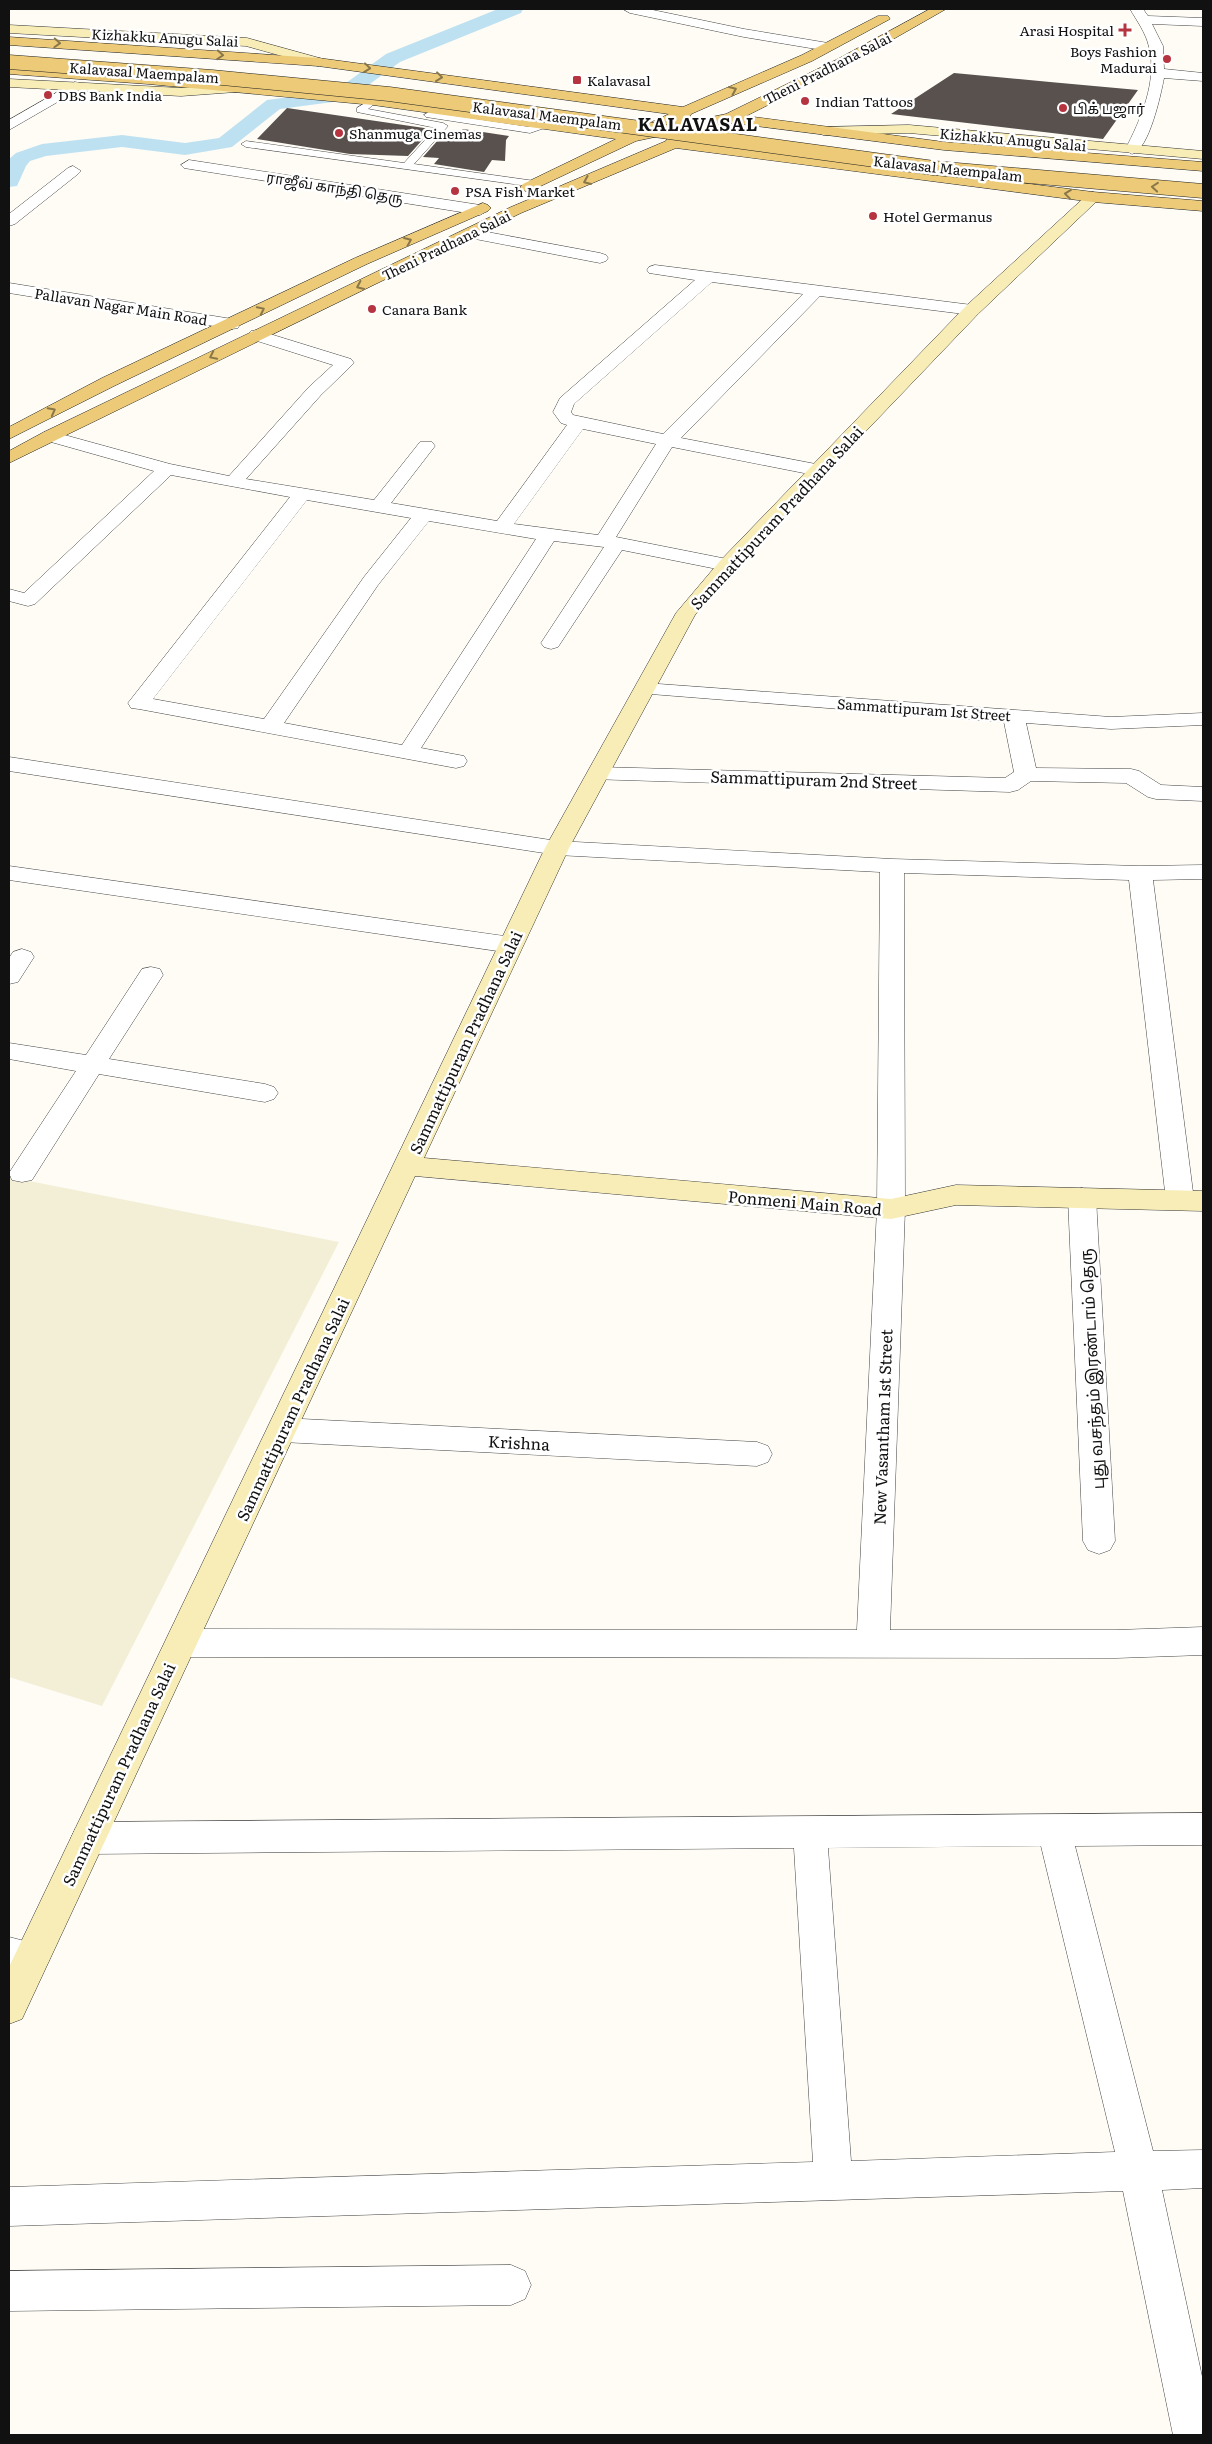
<svg xmlns="http://www.w3.org/2000/svg" width="1212" height="2444" viewBox="0 0 1212 2444" font-family="Literata,'Noto Sans Tamil',serif">
<style>
.farmland{fill:#f3efd7}
.lines{fill:none;stroke-linecap:round;stroke-linejoin:round}
.canal{fill:#bee1f1;fill-rule:evenodd}
.building{fill:#58514e}
.lane-casing{stroke:#444;stroke-width:1}
.street-casing{stroke:#444;stroke-width:1}
.secondary-casing{stroke:#333;stroke-width:1}
.primary-casing{stroke:#222;stroke-width:1}
.lane{fill:#fff;fill-rule:evenodd}
.street{fill:#fff;fill-rule:evenodd}
.secondary{fill:#f8edb6;fill-rule:evenodd}
.primary{fill:#ecca77;fill-rule:evenodd}
.primary-bridge-casing{stroke:#222;stroke-width:15;stroke-linecap:butt}
.primary-bridge{stroke:#ecca77;stroke-width:14}
.oneway{stroke:#897749}
.poi-dot{fill:#b53440;stroke:#fff;stroke-width:2}
.labels{text-anchor:middle;dominant-baseline:central;stroke-width:5;stroke-linejoin:round;paint-order:stroke}
.far-poi-label{font-size:14px;fill:#111;stroke:#fff;text-anchor:start}
.far-street-label{font-size:14px;fill:#111;stroke:#fff}
.street-label{font-size:16px;fill:#111;stroke:#fff}
.far-district-label{font-size:18px;font-weight:bold;letter-spacing:1px;fill:#111;stroke:#fff}
</style>
<rect width="100%" height="100%" fill="#fefcf5"/>
<!-- farmland -->
<path class="farmland" d="M9 1177 339 1242 102 1706 9 1677Z"/>
<g class="lines">
<!-- canal -->
<path class="canal" d="M498 9H523L521 13 400 62 348 100 280 109 232 147 185 155 122 147 46 156 30 161 26 166 17 186 9 187V159L16 153 42 144 122 135 185 143 219 138 267 100 335 91 386 54Z"/>
</g>
<!-- building -->
<g class="building">
<path d="M954 73 1050 82 1138 90 1103 139 891 114Z"/>
<path d="M287 108 431 129H432L408 156 350 154 257 139Z"/>
<path d="M463 129 509 136 506 140 505 161 492 160 484 172 434 164 439 158 423 157 446 131 460 133Z"/>
</g>
<g class="lines">
<!-- lane casing -->
<g class="lane-casing">
<g id="lane">
<path d="M373 98 378 101 368 109 443 123 448 126 414 164 535 181 540 184 535 187 246 147 241 144 246 141 404 163 436 128 357 112V108Z"/>
<path d="M429 112 530 127 548 122 553 125 530 133 426 117 424 115Z"/>
</g>
</g>
<!-- street casing -->
<g class="street-casing">
<g id="street">
<path d="M623 9H648L744 29 828 43 835 47 828 51 744 37 630 13Z"/>
<path d="M1130 9H1143L1148 16 1203 18V26L1152 24 1163 46 1164 69 1203 73V81L1164 78C1161 94 1149 150 1132 154L1125 150C1140 121 1158 81 1149 47 1146 33 1137 21 1130 9Z"/>
<path d="M75 82 80 83 82 86 80 89 9 130V120Z"/>
<path d="M189 160 480 205 488 210 480 215 184 168 181 165Z"/>
<path d="M73 166 81 171 78 174 15 224 9 226V214L68 168Z"/>
<path d="M471 229 600 253 606 255 608 258 606 261 600 263 465 237 463 234 465 231Z"/>
<path d="M655 265 972 305 978 306 980 310 978 314 972 315 820 296 681 438 826 466 828 470 826 474 819 476 672 447 616 537 727 559 734 561 737 565 734 569 727 571 622 550 558 647 551 649 544 647 541 643 604 547 554 541 421 748 464 756 467 761 464 766 456 768 139 709 131 708 128 703 290 497 171 475 35 604 28 606 9 601V589L24 593 154 471 44 440 41 436 44 432 50 431 170 464 229 476 309 387 333 365 251 339 248 335 251 331 257 330 351 359 354 363 321 395 246 479 374 500 420 442H432L435 446 391 503 497 521 567 425 561 423 553 412 560 398 695 280 649 273 647 270 649 267ZM712 282 803 294 663 434 573 415 571 412 574 404ZM583 429 656 444 598 535 514 524ZM307 500 411 518 364 577 264 719 153 699ZM429 521 536 539 402 745 284 723 378 585Z"/>
<path d="M9 283 232 319 238 320 240 324 238 328 232 329 9 293Z"/>
<path d="M645 683 1111 717 1203 713V725L1111 729 1026 723 1036 768 1131 769 1139 771 1161 785 1203 787V801L1156 799 1148 797 1126 783 1031 781 1018 790 1010 792 590 779 587 774 590 769 598 767 1005 778 1014 772 1004 722 638 693 634 689 638 685Z"/>
<path d="M9 757 557 841 892 859 1140 866 1203 865V879L1153 880 1194 1200 1190 1207 1180 1210 1170 1207 1166 1200 1129 880 904 873 905 1209 890 1630H1116L1203 1627V1655L1116 1658 181 1657 170 1653 165 1643 170 1633 181 1629 857 1630 877 1209 880 872 557 855 9 771Z"/>
<path d="M9 866 511 937 520 940 523 945 520 950 511 953 9 880Z"/>
<path d="M22 949 31 952 34 957 18 982 9 984V958L13 952Z"/>
<path d="M151 967 160 969 163 975 109 1059 265 1084 274 1087 278 1093 274 1099 265 1102 99 1074 32 1180 22 1182 12 1180 9 1173 76 1071 9 1059V1043L86 1055 142 969Z"/>
<path d="M1082 1188 1092 1191 1096 1198 1115 1541 1110 1550 1099 1554 1088 1550 1083 1541 1068 1198 1072 1191Z"/>
<path d="M282 1418 757 1442 768 1446 772 1454 768 1462 757 1466 282 1442 271 1438 267 1430 271 1422Z"/>
<path d="M1203 1813V1845L1075 1846 1153 2151 1203 2150V2188L1162 2190 1203 2381V2435H1173L1123 2191 9 2226V2187L813 2162 794 1848 88 1854 76 1849 71 1838 76 1827 88 1822ZM1041 1846 1115 2152 851 2161 828 1848Z"/>
<path d="M9 1937 44 1946 49 1958 44 1970 31 1975 9 1971Z"/>
<path d="M511 2265 525 2271 531 2285 525 2299 511 2305 9 2311V2271Z"/>
</g>
</g>
<!-- secondary casing -->
<g class="secondary-casing">
<g id="secondary">
<path d="M9 25 247 38 323 59 325 62 318 66 246 46 9 33Z"/>
<path d="M9 79 181 88 236 84 243 88 236 92 181 96 9 87Z"/>
<path d="M909 125 1203 151V159L909 133 823 135 816 131 823 127Z"/>
<path d="M1093 192 1098 194 1101 197 1098 200 978 314 734 569 695 615 569 848 424 1158 891 1199 956 1185 1203 1191V1211L956 1205 891 1219 415 1176 22 2019 9 2024V1967L545 848 676 613 720 561 966 306 1088 194Z"/>
</g>
</g>
<!-- primary casing -->
<g class="primary-casing">
<g id="primary">
<path d="M930 9H946L846 66 746 116 944 142 1203 162V171L944 150 732 123 685 131 684 134 691 135 693 138 691 141 1093 192 1203 201V211L1093 202 676 148 521 213 9 463V451L44 432 511 207 666 141 669 134 636 141 528 192 523 190 520 187 523 184 616 139 373 105 148 84 9 74V66C217 76 424 104 630 132L669 114 318 66 9 45V37L318 58 683 107 802 55 878 16H888L890 19 812 61 691 114 688 122 726 114 836 60Z"/>
<path d="M483 203 488 205 491 208 488 211 367 264 114 386 9 439V427L102 378 355 258Z"/>
</g>
</g>
<!-- lane -->
<use href="#lane" class="lane"/>
<!-- street -->
<use href="#street" class="street"/>
<!-- secondary -->
<use href="#secondary" class="secondary"/>
<!-- primary -->
<use href="#primary" class="primary"/>
<!-- primary-bridge casing -->
<g class="primary-bridge-casing">
<path id="primary-bridge" d="M9 62 212 77 389 94 934 168 1203 191"/>
</g>
<!-- primary-bridge -->
<use href="#primary-bridge" class="primary-bridge"/>
</g>
<!-- one-way arrows -->
<defs><path id="oneway-chevron" d="M-2-3.5L2.5 0L-2 3.5" fill="none" stroke-width="1.6" stroke-linecap="round" stroke-linejoin="round" transform="scale(1.25)"/></defs>
<g class="oneway">
<use href="#oneway-chevron" transform="translate(57 43) rotate(3)"/>
<use href="#oneway-chevron" transform="translate(220 55) rotate(4)"/>
<use href="#oneway-chevron" transform="translate(367 68) rotate(6)"/>
<use href="#oneway-chevron" transform="translate(439 77) rotate(7)"/>
<use href="#oneway-chevron" transform="translate(733 90) rotate(-24)"/>
<use href="#oneway-chevron" transform="translate(587 181) rotate(157)"/>
<use href="#oneway-chevron" transform="translate(1155 187) rotate(-175)"/>
<use href="#oneway-chevron" transform="translate(1068 194) rotate(-173)"/>
<use href="#oneway-chevron" transform="translate(408 241) rotate(-23)"/>
<use href="#oneway-chevron" transform="translate(360 286) rotate(155)"/>
<use href="#oneway-chevron" transform="translate(261 310) rotate(-26)"/>
<use href="#oneway-chevron" transform="translate(213 356) rotate(154)"/>
<use href="#oneway-chevron" transform="translate(52 411) rotate(-28)"/>
</g>
<!-- markers -->
<g class="poi-dot">
<path d="M1122.5 22.5h5v5h5v5h-5v5h-5v-5h-5v-5h5z"/>
<circle cx="1167" cy="59" r="5"/>
<rect x="572" y="75" width="10" height="10" rx="2.5"/>
<circle cx="48" cy="95" r="5"/>
<circle cx="805" cy="101" r="5"/>
<circle cx="1063" cy="108" r="5"/>
<circle cx="339" cy="133" r="5"/>
<circle cx="455" cy="191" r="5"/>
<circle cx="873" cy="216" r="5"/>
<circle cx="372" cy="309" r="5"/>
</g>
<g class="labels">
<!-- far-poi labels -->
<g class="far-poi-label">
<text x="1114" y="30" text-anchor="end">Arasi Hospital</text>
<text x="1157" y="51" text-anchor="end">Boys Fashion<tspan x="1157" dy="16">Madurai</tspan></text>
<text x="587" y="80">Kalavasal</text>
<text x="58" y="95">DBS Bank India</text>
<text x="815" y="101">Indian Tattoos</text>
<text x="1073" y="108">பிக் பஜார்</text>
<text x="349" y="133">Shanmuga Cinemas</text>
<text x="465" y="191">PSA Fish Market</text>
<text x="883" y="216">Hotel Germanus</text>
<text x="382" y="309">Canara Bank</text>
</g>
<!-- far-street labels -->
<g class="far-street-label">
<text transform="translate(165 37) rotate(3)">Kizhakku Anugu Salai</text>
<text transform="translate(827 68) rotate(-27)">Theni Pradhana Salai</text>
<text transform="translate(144 72) rotate(4)">Kalavasal Maempalam</text>
<text transform="translate(547 115) rotate(7)">Kalavasal Maempalam</text>
<text transform="translate(1013 139) rotate(5)">Kizhakku Anugu Salai</text>
<text transform="translate(948 168) rotate(6)">Kalavasal Maempalam</text>
<text transform="translate(335 187) rotate(9)">ராஜீவ் காந்தி தெரு</text>
<text transform="translate(446 245) rotate(-26)">Theni Pradhana Salai</text>
<text transform="translate(121 306) rotate(9)">Pallavan Nagar Main Road</text>
<text transform="translate(924 709) rotate(4)">Sammattipuram 1st Street</text>
</g>
<!-- street labels -->
<g class="street-label">
<text transform="translate(776 517) rotate(-47)">Sammattipuram Pradhana Salai</text>
<text transform="translate(814 779) rotate(2)">Sammattipuram 2nd Street</text>
<text transform="translate(465 1042) rotate(-65)">Sammattipuram Pradhana Salai</text>
<text transform="translate(805 1202) rotate(5)">Ponmeni Main Road</text>
<text transform="translate(1091 1369) rotate(-93)">புது வசந்தம் இரண்டாம் தெரு</text>
<text transform="translate(292 1409) rotate(-65)">Sammattipuram Pradhana Salai</text>
<text transform="translate(882 1427) rotate(-88)">New Vasantham 1st Street</text>
<text transform="translate(519 1442) rotate(3)">Krishna</text>
<text transform="translate(118 1774) rotate(-65)">Sammattipuram Pradhana Salai</text>
</g>
<!-- far-district labels -->
<g class="far-district-label">
<text x="698" y="123">KALAVASAL</text>
</g>
</g>
<!-- border -->
<rect width="1212" height="2444" fill="none" stroke="#111111" stroke-width="20"/>
</svg>
